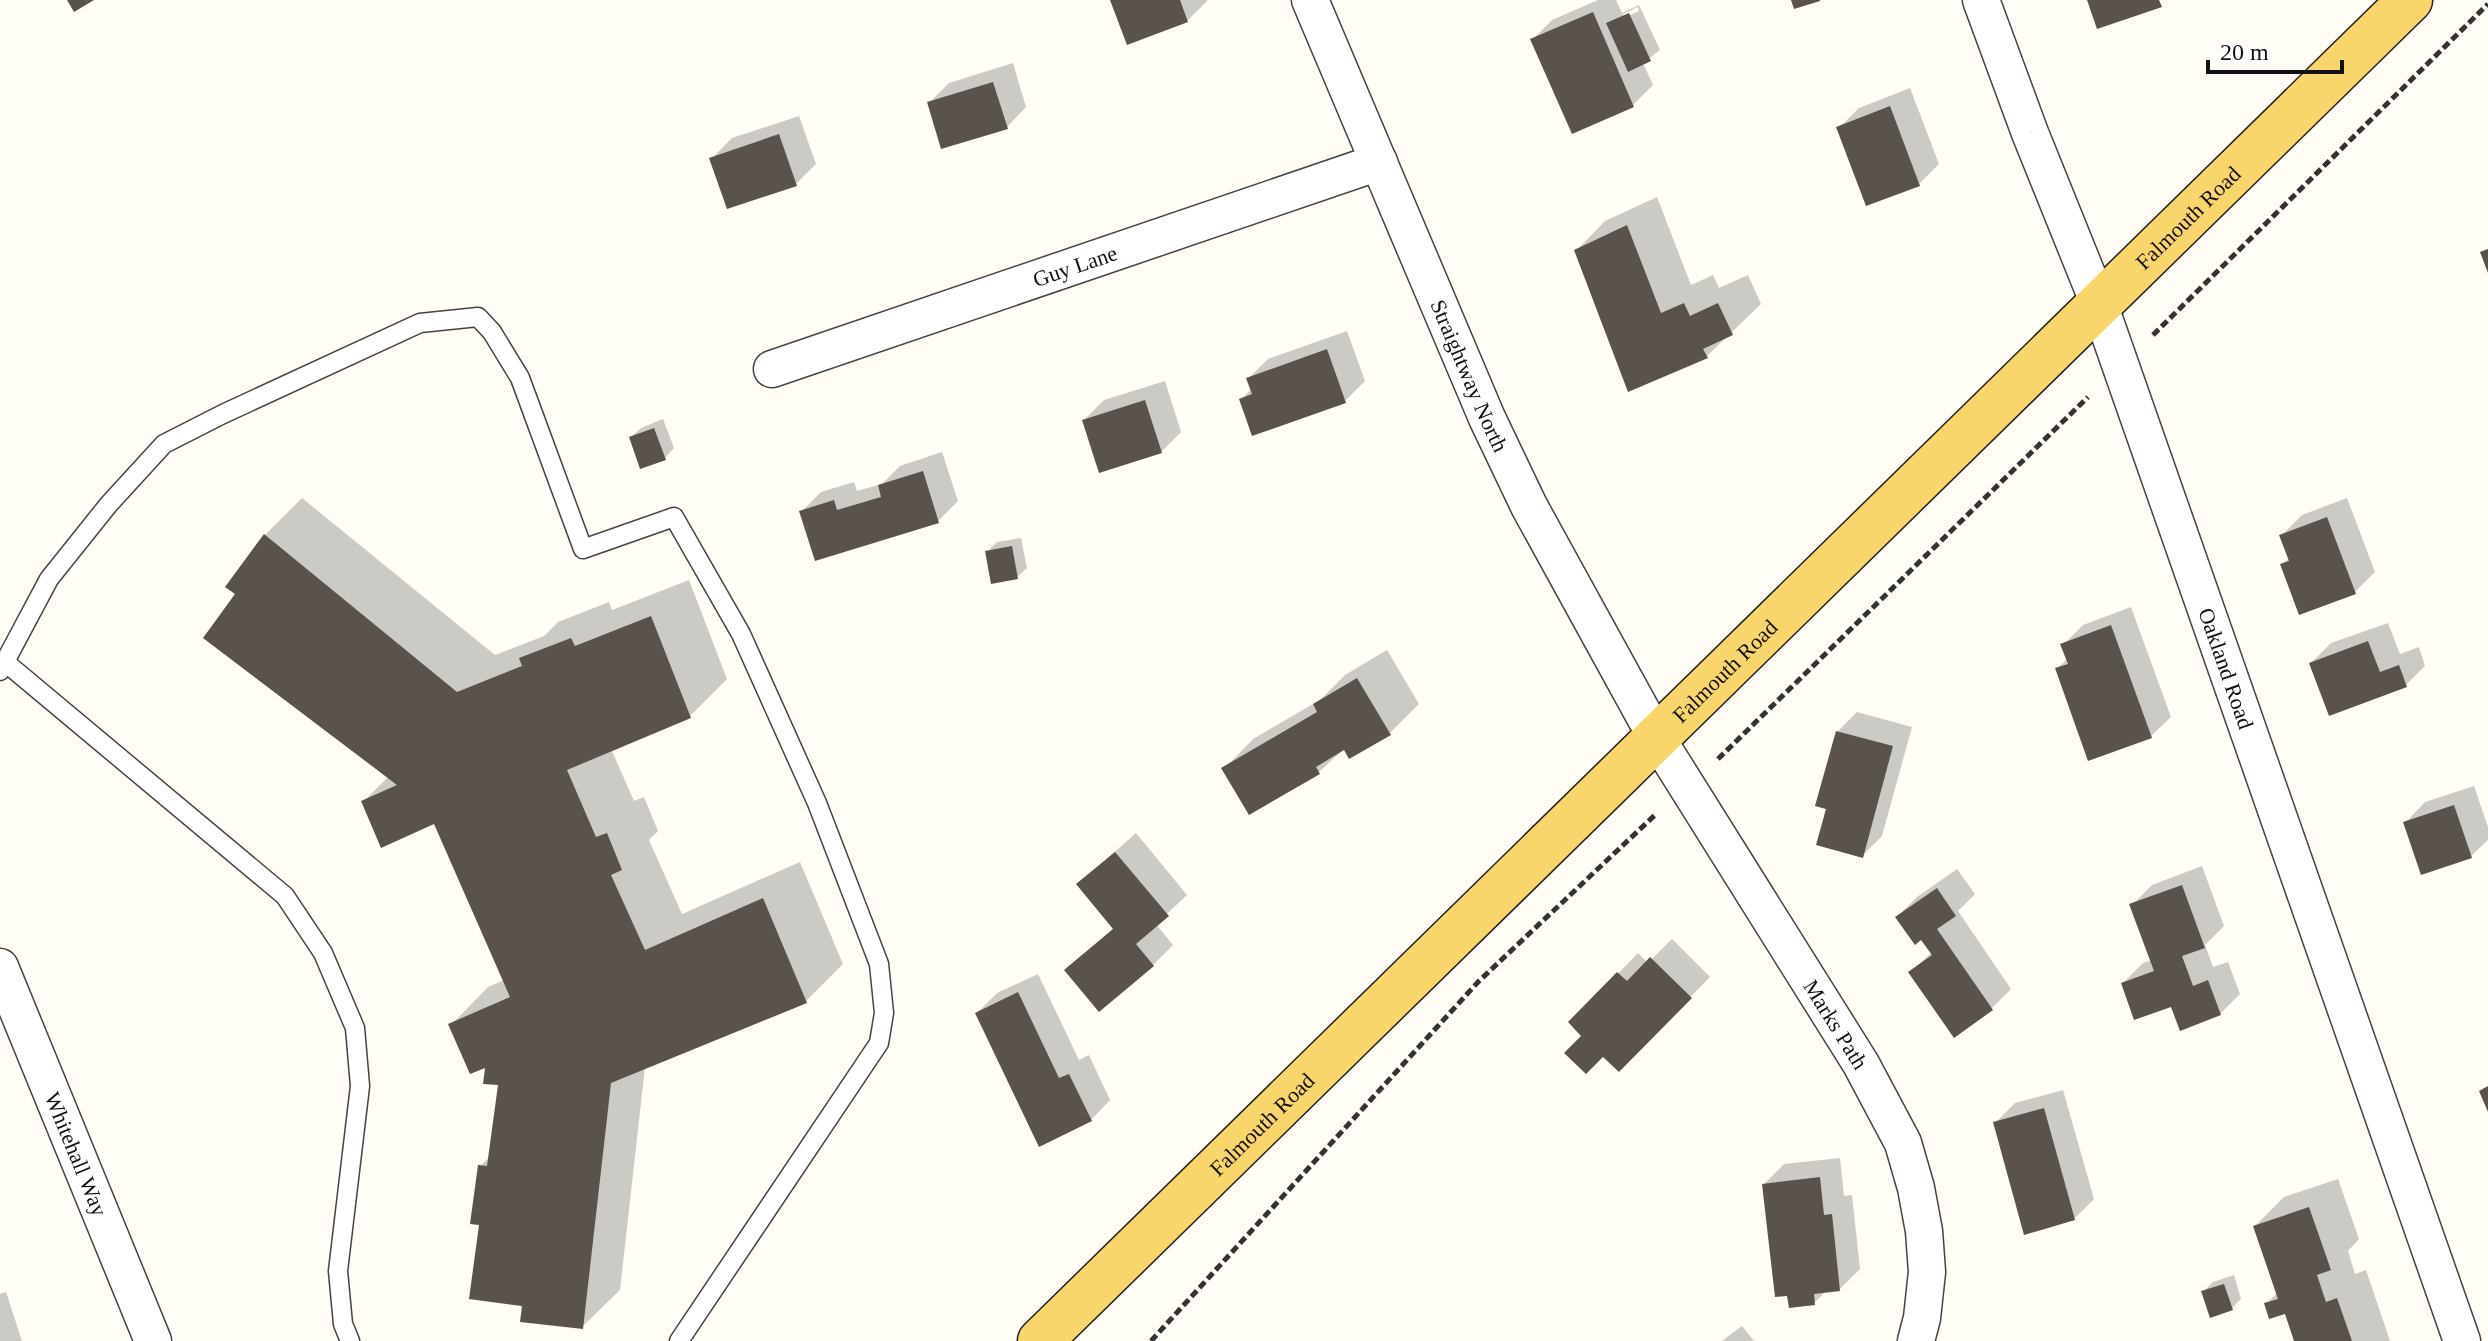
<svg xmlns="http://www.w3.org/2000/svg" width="2488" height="1341" viewBox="0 0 2488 1341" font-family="'Times New Roman',serif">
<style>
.shadow{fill:#0003;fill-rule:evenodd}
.building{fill:#5a524d}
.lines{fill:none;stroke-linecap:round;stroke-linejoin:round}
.lane-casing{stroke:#444;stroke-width:21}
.street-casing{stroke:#444;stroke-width:39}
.primary-casing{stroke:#222;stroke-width:47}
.path{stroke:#333;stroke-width:5;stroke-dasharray:8 4;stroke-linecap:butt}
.lane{stroke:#fff;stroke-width:18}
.street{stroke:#fff;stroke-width:36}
.primary{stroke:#f9d66b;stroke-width:44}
.labels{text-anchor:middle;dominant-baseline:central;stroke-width:8;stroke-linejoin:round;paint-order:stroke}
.street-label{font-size:22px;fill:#111;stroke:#fff}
</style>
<rect width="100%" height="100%" fill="#fffdf5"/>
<!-- shadow -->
<g class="shadow">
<path d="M1113 0H1207V1L1187 21Z"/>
<path d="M1598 0H1616L1622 13 1639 5 1660 50 1643 63 1653 85 1633 105 1573 131 1532 40 1552 20ZM1638 7 1639 11 1623 18V14Z"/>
<path d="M1013 63 1026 107 1007 127 929 103 949 83Z"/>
<path d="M1910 88 1939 164 1919 184 1839 128 1859 108Z"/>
<path d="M799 116 816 164 796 184 712 158 732 138Z"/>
<path d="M1657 197 1691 285 1713 275 1719 288 1748 275 1761 304 1707 356 1576 251 1605 221Z"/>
<path d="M1347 331 1365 381 1345 401 1242 399 1252 388 1248 379 1268 359Z"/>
<path d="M1165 381 1181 432 1161 452 1084 420 1104 400Z"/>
<path d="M663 419 674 448 665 458 631 437 641 428Z"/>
<path d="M942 452 958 501 938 521 801 512 821 492 854 482 857 491 882 484 900 466Z"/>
<path d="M302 498 495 655 544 636 558 622 609 602 612 610 689 580 727 679 690 716 612 751 634 801 644 797 658 831 649 840 682 914 800 862 843 964 805 1002 645 1067 620 1290 582 1327 524 1305 481 1223 480 1166 491 1156 500 1084 451 1025 488 987 504 980 435 822 363 802 388 777 237 594 265 535Z"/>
<path d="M2347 498 2375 572 2355 592 2282 565 2290 557 2282 535 2302 515Z"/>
<path d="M1021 538 1027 568 1017 577 987 552 997 542Z"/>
<path d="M2131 607 2171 717 2151 736 2057 669 2068 658 2063 645 2083 625Z"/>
<path d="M2388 623 2400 654 2419 647 2425 666 2405 686 2311 663 2331 643Z"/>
<path d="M1387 650 1419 704 1390 733 1345 748 1319 772 1250 813 1224 769 1253 739 1320 700 1345 675Z"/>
<path d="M1857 712 1912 727 1882 836 1862 856 1828 807 1837 732Z"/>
<path d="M2474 786 2488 827V840L2471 856 2406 822 2425 802Z"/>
<path d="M1136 833 1187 895 1156 924 1173 945 1153 965 1067 970 1114 928 1078 884Z"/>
<path d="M2202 866 2224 926 2205 945 2213 967 2228 962 2240 994 2220 1014 2172 1004 2123 983 2143 963 2152 960 2132 905 2152 885Z"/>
<path d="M1957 869 1975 894 1958 911 2011 989 1992 1008 1911 972 1932 952 1922 937 1897 917 1917 897Z"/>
<path d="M1672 939 1710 977 1619 1070 1571 1022 1638 953 1648 963Z"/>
<path d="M1038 974 1079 1060 1089 1055 1110 1100 1091 1120 977 1013 997 993Z"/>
<path d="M2063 1090 2094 1199 2074 1219 1995 1123 2015 1103Z"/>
<path d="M1840 1158 1844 1196 1852 1195 1860 1269 1840 1289 1827 1290 1814 1303 1764 1184 1784 1164Z"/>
<path d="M2338 1179 2359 1239 2348 1251 2355 1274 2366 1270 2390 1341H2296L2286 1312 2266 1304 2278 1292 2255 1226 2284 1197Z"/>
<path d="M2234 1275 2241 1299 2232 1308 2203 1292 2213 1282Z"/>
<path d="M6 1292 22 1341H0V1294Z"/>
<path d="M1742 1326 1754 1341H1722L1723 1340Z"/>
</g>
<!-- building -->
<g class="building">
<path d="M67 0H94L74 12Z"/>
<path d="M1110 0H1180L1188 22 1127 45Z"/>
<path d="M1791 0H1820V1L1794 9Z"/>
<path d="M2087 0H2159L2162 7 2097 29Z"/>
<path d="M1593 12 1634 107 1572 134 1530 39Z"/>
<path d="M1629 13 1651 61 1628 72 1606 23Z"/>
<path d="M993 82 1008 129 941 149 927 102Z"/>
<path d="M1890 106 1920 186 1866 206 1836 127Z"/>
<path d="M779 134 797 186 727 209 709 158Z"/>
<path d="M1627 225 1661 313 1684 303 1690 316 1718 303 1733 335 1703 349 1708 358 1628 392 1574 250Z"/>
<path d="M2488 249V273L2480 252Z"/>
<path d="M1327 349 1346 403 1252 436 1239 399 1252 394 1246 378Z"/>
<path d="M1145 400 1162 453 1099 473 1082 420Z"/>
<path d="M654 428 666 460 640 469 629 437Z"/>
<path d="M923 471 939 523 815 561 799 511 834 500 837 510 881 497 878 485Z"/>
<path d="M2327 517 2356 594 2299 615 2280 564 2289 561 2279 535Z"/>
<path d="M264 534 457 692 522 666 519 658 571 638 575 646 651 616 691 718 567 770 596 837 607 833 622 870 611 875 645 950 763 898 807 1003 611 1083 583 1329 520 1322 522 1306 469 1299 479 1225 470 1224 478 1165 487 1166 498 1085 483 1084 485 1068 470 1074 448 1024 510 997 434 824 381 848 361 801 397 785 203 638 235 594 225 587Z"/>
<path d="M1012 546 1018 579 991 584 985 551Z"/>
<path d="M2111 625 2152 738 2088 761 2055 668 2068 664 2060 644Z"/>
<path d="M2368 641 2380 672 2399 665 2407 687 2329 716 2309 663Z"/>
<path d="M1357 678 1391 735 1349 759 1344 750 1316 767 1320 774 1249 815 1221 768 1317 712 1313 704Z"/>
<path d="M1836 731 1893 746 1863 858 1816 845 1826 809 1815 806Z"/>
<path d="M2454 805 2472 858 2421 875 2403 822Z"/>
<path d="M1115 852 1169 916 1136 944 1154 966 1099 1012 1064 970 1113 929 1076 884Z"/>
<path d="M2182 885 2205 948 2182 956 2193 986 2208 980 2221 1015 2180 1031 2171 1007 2134 1020 2121 983 2154 971 2129 904Z"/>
<path d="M1937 888 1956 916 1937 929 1993 1010 1954 1038 1908 972 1932 955 1921 940 1915 945 1895 917Z"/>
<path d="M1650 957 1692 998 1619 1072 1603 1057 1586 1074 1564 1053 1581 1036 1568 1022 1617 972 1627 981Z"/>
<path d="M1018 992 1059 1078 1069 1074 1092 1121 1039 1147 975 1013Z"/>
<path d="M2488 1086V1112L2479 1091Z"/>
<path d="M2044 1108 2075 1220 2024 1235 1993 1122Z"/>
<path d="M1820 1177 1824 1215 1832 1214 1840 1291 1814 1294 1815 1305 1789 1308 1787 1296 1775 1297 1762 1184Z"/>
<path d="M2309 1207 2331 1270 2317 1275 2326 1302 2337 1298 2352 1341H2294L2285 1314 2269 1319 2264 1303 2278 1299 2253 1226Z"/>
<path d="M2224 1284 2233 1310 2210 1318 2201 1291Z"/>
</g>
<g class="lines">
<!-- lane casing -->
<g class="lane-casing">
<g id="lane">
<path d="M5 662 285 896 323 953 355 1028 360 1086 338 1271 343 1324 350 1341"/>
<path d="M0 671 49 579 109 504 164 444 223 414 420 323 478 317 492 332 520 378 583 549 674 517 741 634 817 803 879 964 884 1013 879 1043 679 1341"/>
</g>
</g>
<!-- street casing -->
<g class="street-casing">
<g id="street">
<path id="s1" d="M1310 0 1487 418 1529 506 1656 737 1861 1064 1903 1143 1916 1188 1924 1231 1927 1272 1922 1318 1916 1341"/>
<path id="s2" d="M1981 0 2030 133 2099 304 2462 1341"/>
<path id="s3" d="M772 369 1379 162"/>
<path id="s4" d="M0 967 153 1341"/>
</g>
</g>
<!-- primary casing -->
<g class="primary-casing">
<g id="primary">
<path id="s5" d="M1040 1341 2410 0"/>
</g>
</g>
<!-- path -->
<g class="path">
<path d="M2153 335 2488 4"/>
<path d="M1718 759 2088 397"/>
<path d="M1151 1341 1479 981 1656 814"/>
</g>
<!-- lane -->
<use href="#lane" class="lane"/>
<!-- street -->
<use href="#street" class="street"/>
<!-- primary -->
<use href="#primary" class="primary"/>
</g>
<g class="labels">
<!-- street labels -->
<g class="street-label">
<text stroke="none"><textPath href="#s5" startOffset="1606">Falmouth Road</textPath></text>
<text stroke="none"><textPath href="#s3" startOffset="320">Guy Lane</textPath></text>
<text stroke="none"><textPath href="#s1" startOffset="408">Straightway North</textPath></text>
<text stroke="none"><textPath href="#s2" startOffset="712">Oakland Road</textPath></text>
<text stroke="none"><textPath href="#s5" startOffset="958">Falmouth Road</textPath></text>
<text stroke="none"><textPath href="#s1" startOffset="1154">Marks Path</textPath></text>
<text stroke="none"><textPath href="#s5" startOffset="310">Falmouth Road</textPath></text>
<text stroke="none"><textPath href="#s4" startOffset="202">Whitehall Way</textPath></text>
</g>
</g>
<!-- scale -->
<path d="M2208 60v12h134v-12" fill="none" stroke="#111111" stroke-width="4"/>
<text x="2220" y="60" font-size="24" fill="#111111" stroke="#ffffff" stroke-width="6" paint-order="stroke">20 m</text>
</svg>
